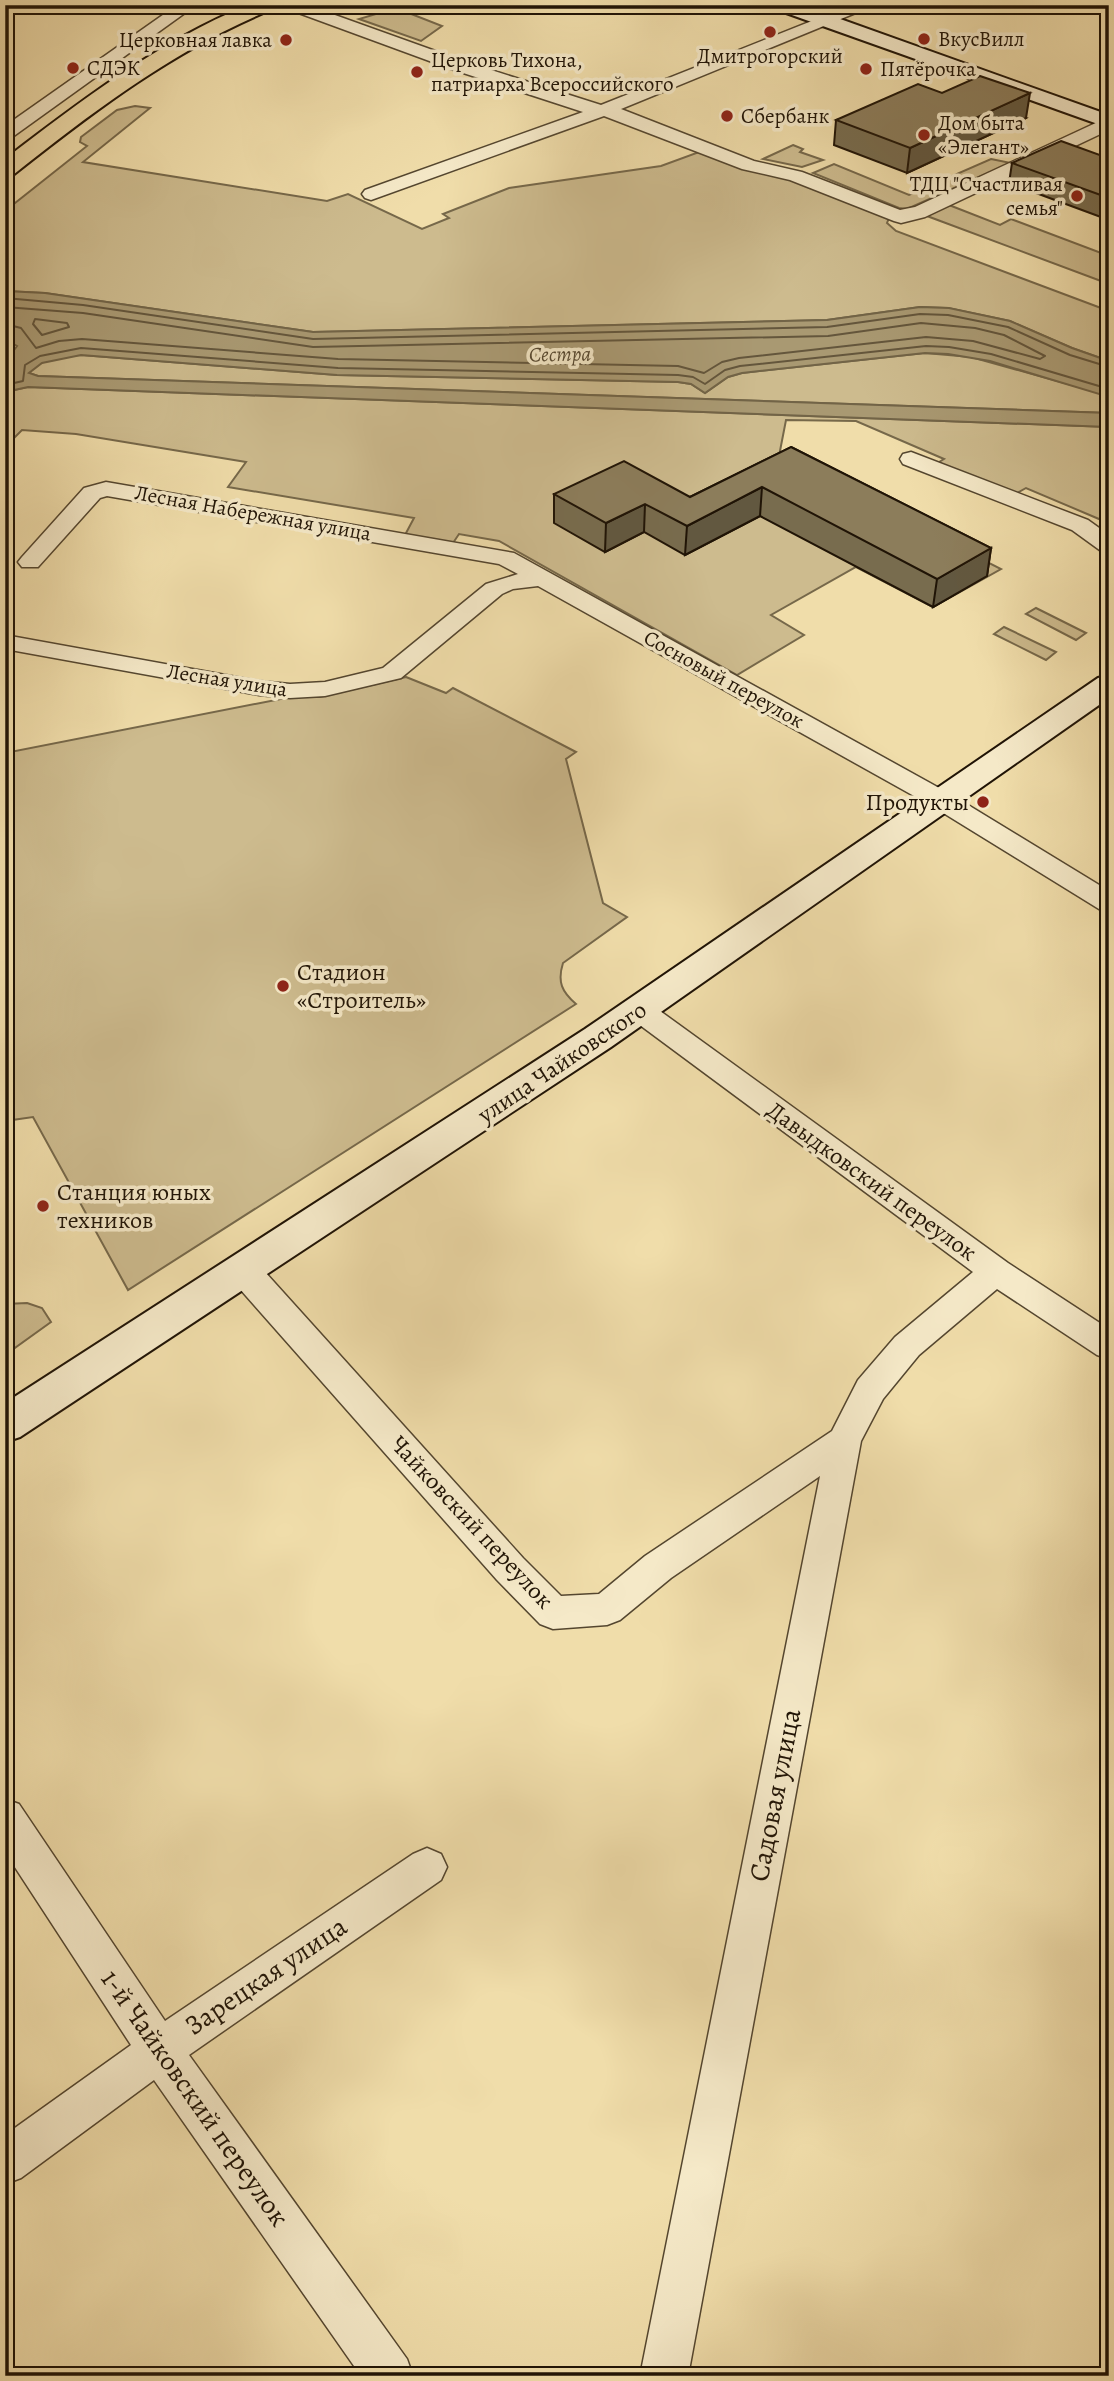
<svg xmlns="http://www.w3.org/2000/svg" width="1114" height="2381" viewBox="0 0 1114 2381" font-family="Alegreya,serif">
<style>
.green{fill:#cdbb8e;stroke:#76684a;stroke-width:2}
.water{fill:#a99972;stroke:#726447;stroke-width:2}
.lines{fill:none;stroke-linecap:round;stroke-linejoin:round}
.shore{stroke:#64563c;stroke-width:2}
.street-casing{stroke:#54462f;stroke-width:3}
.secondary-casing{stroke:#201406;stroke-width:4}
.highway-casing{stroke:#201406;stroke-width:4}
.street{fill:#f5e9c8;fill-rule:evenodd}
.secondary{fill:#f5e9c8;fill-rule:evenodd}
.highway{fill:#f0ddaa;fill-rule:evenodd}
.wall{fill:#786c4e;stroke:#201406;stroke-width:2}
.shaded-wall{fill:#625840;stroke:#201406;stroke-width:2}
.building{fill:#8c7d5b;stroke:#201406;stroke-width:2}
.poi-dot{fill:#8f2418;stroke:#f5e9c8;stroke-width:2.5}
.labels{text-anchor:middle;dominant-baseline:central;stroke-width:7;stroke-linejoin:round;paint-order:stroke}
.far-poi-label{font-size:21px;fill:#201406;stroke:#f5e9c8;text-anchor:start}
.far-water-label{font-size:21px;font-style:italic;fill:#574931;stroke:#f5e9c8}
.far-street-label{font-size:21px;fill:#201406;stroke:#f5e9c8}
.poi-label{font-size:24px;fill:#201406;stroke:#f5e9c8;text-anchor:start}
.street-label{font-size:24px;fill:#201406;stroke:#f5e9c8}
.near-street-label{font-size:28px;fill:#201406;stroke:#f5e9c8}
</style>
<rect width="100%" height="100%" fill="#f0ddaa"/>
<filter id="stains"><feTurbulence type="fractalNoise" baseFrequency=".00286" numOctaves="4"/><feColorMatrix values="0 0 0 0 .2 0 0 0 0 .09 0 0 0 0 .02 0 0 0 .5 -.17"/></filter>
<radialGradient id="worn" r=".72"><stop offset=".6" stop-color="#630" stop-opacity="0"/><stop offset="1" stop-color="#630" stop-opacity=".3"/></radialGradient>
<!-- green -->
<g class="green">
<path d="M396 8 442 26 421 41 359 19Z"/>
<path d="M135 106 150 108 83 162 327 201 348 194 422 229 449 218 443 214 509 188 661 166 699 152 791 179 889 218 887 223 896 231 1109 311V361L1072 348 1010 321 948 308 920 307 827 320 313 332 45 293 5 291V211L87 146 80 142 81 137 117 110Z"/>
<path d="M793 145 803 149 800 152 823 160 802 167 763 159Z"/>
<path d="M991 159 1011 163 907 209 899 208 813 173 834 164 909 195Z"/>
<path d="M949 205 1000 225 1011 219 1109 256V284L927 216Z"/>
<path d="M925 353 971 357 1100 393 1109 397V413L38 376 29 373C39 358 64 356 81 355L337 375 678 382 691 384 705 393 728 377 742 373Z"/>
<path d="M28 387 1109 427V517L1105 515 1099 519 1026 488 1010 497 931 467 944 459 856 421 786 420 779 456 1001 569 933 607 856 567 771 615 804 635 737 675 499 541 459 534 453 543 405 535 414 518 228 487 246 462 76 434 22 430 5 447V392Z"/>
<path d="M1036 608 1086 633 1076 640 1026 614Z"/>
<path d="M1004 627 1056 652 1046 660 994 634Z"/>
<path d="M406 677 446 693 453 688 576 752 566 759 603 903 627 917 563 963C557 982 562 992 576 1004L128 1290 33 1117 5 1121V753L291 697H320Z"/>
<path d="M27 1303 42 1308 51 1322 5 1355V1304Z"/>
</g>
<!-- water -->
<path class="water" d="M5 291 45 293 313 332 827 320 920 307 949 308 1010 321 1072 348 1109 361V397L990 361 948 354 925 353 742 373 728 377 705 393 691 384 678 382 337 375 81 355 42 363 29 373 38 376 1109 413V427L28 387 5 392V362L17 346 5 339Z"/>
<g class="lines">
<!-- shore -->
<g class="shore">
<path d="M5 298 83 305 313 339 827 327 920 314 948 315 1008 327 1070 355 1109 367"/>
<path d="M5 307 83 313 313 347 828 336 921 323 975 328 1004 335 1045 356 1040 359 973 341 926 337 739 358 722 362 704 373 678 366 338 359 82 339 59 341 36 348 21 328 5 324"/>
<path d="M35 319 67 323 69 327 42 335 33 324Z"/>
<path d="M5 385 23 381 25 365 40 356 81 348 338 368 678 375 693 377 705 384 725 370 740 366 926 346 949 347 991 354 1109 389"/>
</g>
<!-- street casing -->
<g class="street-casing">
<g id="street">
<path d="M177 5H196L11 138 5 139V126Z"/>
<path d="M283 5H307L466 62 601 105 852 5H875L621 109 754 161 802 172 900 210 915 207 1100 121 1109 120V130L925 217 901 223 894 221 790 180 742 169 604 116 371 200 365 198 362 194 365 190 583 112 454 70 285 8Z"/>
<path d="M911 452 1088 520 1109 535V553L1101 551 1072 530 903 464 900 459 903 454Z"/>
<path d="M106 482 514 553 950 794 1109 891V912L1099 909 932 806 538 586 513 589 502 594 401 678 325 696 290 698 259 695 5 649V635L259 681 290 684 325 682 383 668 486 584 518 574 499 564 107 496 100 498 38 567H22L18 562 22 557 84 488Z"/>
<path d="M639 1000 649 1003 1008 1263 1109 1329V1359L1097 1355 997 1289 919 1355 883 1399 861 1441 688 2376H640L820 1476 671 1578 620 1620 607 1625 553 1629 540 1624 497 1580 232 1280 228 1271 232 1262 244 1259 256 1262 523 1558 561 1596 599 1594 645 1556 832 1431 858 1380 895 1337 973 1272 629 1017 624 1010 629 1003Z"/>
<path d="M5 1799 19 1804 165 2021 413 1854 427 1848 441 1854 447 1867 441 1880 189 2055 407 2359 413 2376H361L154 2080 21 2178 5 2184V2135L131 2045 5 1852Z"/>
</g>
</g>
<!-- secondary casing -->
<g class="secondary-casing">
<g id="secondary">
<path d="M772 5H801L1109 115V128L775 9Z"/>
<path d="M1109 675V698L611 1047 20 1437 5 1442V1403L585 1029 1098 678Z"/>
</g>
</g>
<!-- highway casing -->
<g class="highway-casing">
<path id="highway" d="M248 5H276L273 9C175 49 95 110 13 175L5 177V159C82 100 158 42 248 5Z"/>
</g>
<!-- street -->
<use href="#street" class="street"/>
<!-- secondary -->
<use href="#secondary" class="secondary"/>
<!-- highway -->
<use href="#highway" class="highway"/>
</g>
<!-- wall -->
<g class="wall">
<path d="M942 93 1026 118 907 173 834 145 836 120Z"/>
<path d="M1109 155V220L1009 183 1012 163 1105 157Z"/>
<path d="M791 447 991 548 987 576 933 607 760 516 685 555 644 532 605 552 554 523V494L690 497Z"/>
</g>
<!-- shaded-wall -->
<g class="shaded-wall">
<path d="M1030 93 1026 118 907 173 910 148Z"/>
<path d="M762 487 760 516 685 555 687 526Z"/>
<path d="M645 504 644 532 605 552 606 523Z"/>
<path d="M991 548 987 576 933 607 937 579Z"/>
</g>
<!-- building -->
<g class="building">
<path d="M980 76 1030 93 910 148 836 120 918 84 942 93Z"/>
<path d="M1061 141 1105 157 1109 155V198L1012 163Z"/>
<path d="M791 447 991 548 937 579 762 487 687 526 645 504 606 523 554 494 624 461 690 497Z"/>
</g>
<!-- markers -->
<g class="poi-dot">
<circle cx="770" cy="32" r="7"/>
<circle cx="924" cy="39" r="7"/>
<circle cx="286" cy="40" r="7"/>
<circle cx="73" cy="68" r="7"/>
<circle cx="866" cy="69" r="7"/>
<circle cx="417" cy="72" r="7"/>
<circle cx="727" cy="116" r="7"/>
<circle cx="924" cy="135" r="7"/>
<circle cx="1077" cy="196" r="7"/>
<circle cx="983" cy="802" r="7"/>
<circle cx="283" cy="986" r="7"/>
<circle cx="43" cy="1206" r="7"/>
</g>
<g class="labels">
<!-- far-poi labels -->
<g class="far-poi-label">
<text x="938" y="39">ВкусВилл</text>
<text x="272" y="40" text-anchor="end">Церковная лавка</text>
<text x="770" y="56" text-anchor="middle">Дмитрогорский</text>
<text x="431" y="60">Церковь Тихона,<tspan x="431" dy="24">патриарха Всероссийского</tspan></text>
<text x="87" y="68">СДЭК</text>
<text x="880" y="69">Пятёрочка</text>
<text x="741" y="116">Сбербанк</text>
<text x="938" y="123">Дом быта<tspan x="938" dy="24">«Элегант»</tspan></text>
<text x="1063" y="184" text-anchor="end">ТДЦ "Счастливая<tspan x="1063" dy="24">семья"</tspan></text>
</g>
<!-- far-water labels -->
<g class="far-water-label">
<text transform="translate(560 354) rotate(-1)">Сестра</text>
</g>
<!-- far-street labels -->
<g class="far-street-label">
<text transform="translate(253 513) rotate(10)">Лесная Набережная улица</text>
<text transform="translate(724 679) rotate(29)">Сосновый переулок</text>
<text transform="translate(227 680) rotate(9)">Лесная улица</text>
</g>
<!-- poi labels -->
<g class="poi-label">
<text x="969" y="802" text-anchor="end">Продукты</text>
<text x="297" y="972">Стадион<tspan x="297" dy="28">«Строитель»</tspan></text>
<text x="57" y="1192">Станция юных<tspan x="57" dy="28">техников</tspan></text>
</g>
<!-- street labels -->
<g class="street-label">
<text transform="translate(562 1062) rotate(-34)">улица Чайковского</text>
<text transform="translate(872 1181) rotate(36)">Давыдковский переулок</text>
<text transform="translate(472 1522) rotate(47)">Чайковский переулок</text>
</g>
<!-- near-street labels -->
<g class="near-street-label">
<text transform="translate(775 1795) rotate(-79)">Садовая улица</text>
<text transform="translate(266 1976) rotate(-34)">Зарецкая улица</text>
<text transform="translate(195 2098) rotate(55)">1-й Чайковский переулок</text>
</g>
</g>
<!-- margin -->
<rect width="1114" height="2381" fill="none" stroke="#f0ddaa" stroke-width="28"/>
<rect x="7" y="7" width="1100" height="2367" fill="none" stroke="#201406" stroke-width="3.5"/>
<rect x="14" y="14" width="1086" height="2353" fill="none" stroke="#201406" stroke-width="2"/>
<rect width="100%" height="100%" filter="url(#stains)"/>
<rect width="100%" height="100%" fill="url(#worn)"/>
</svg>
